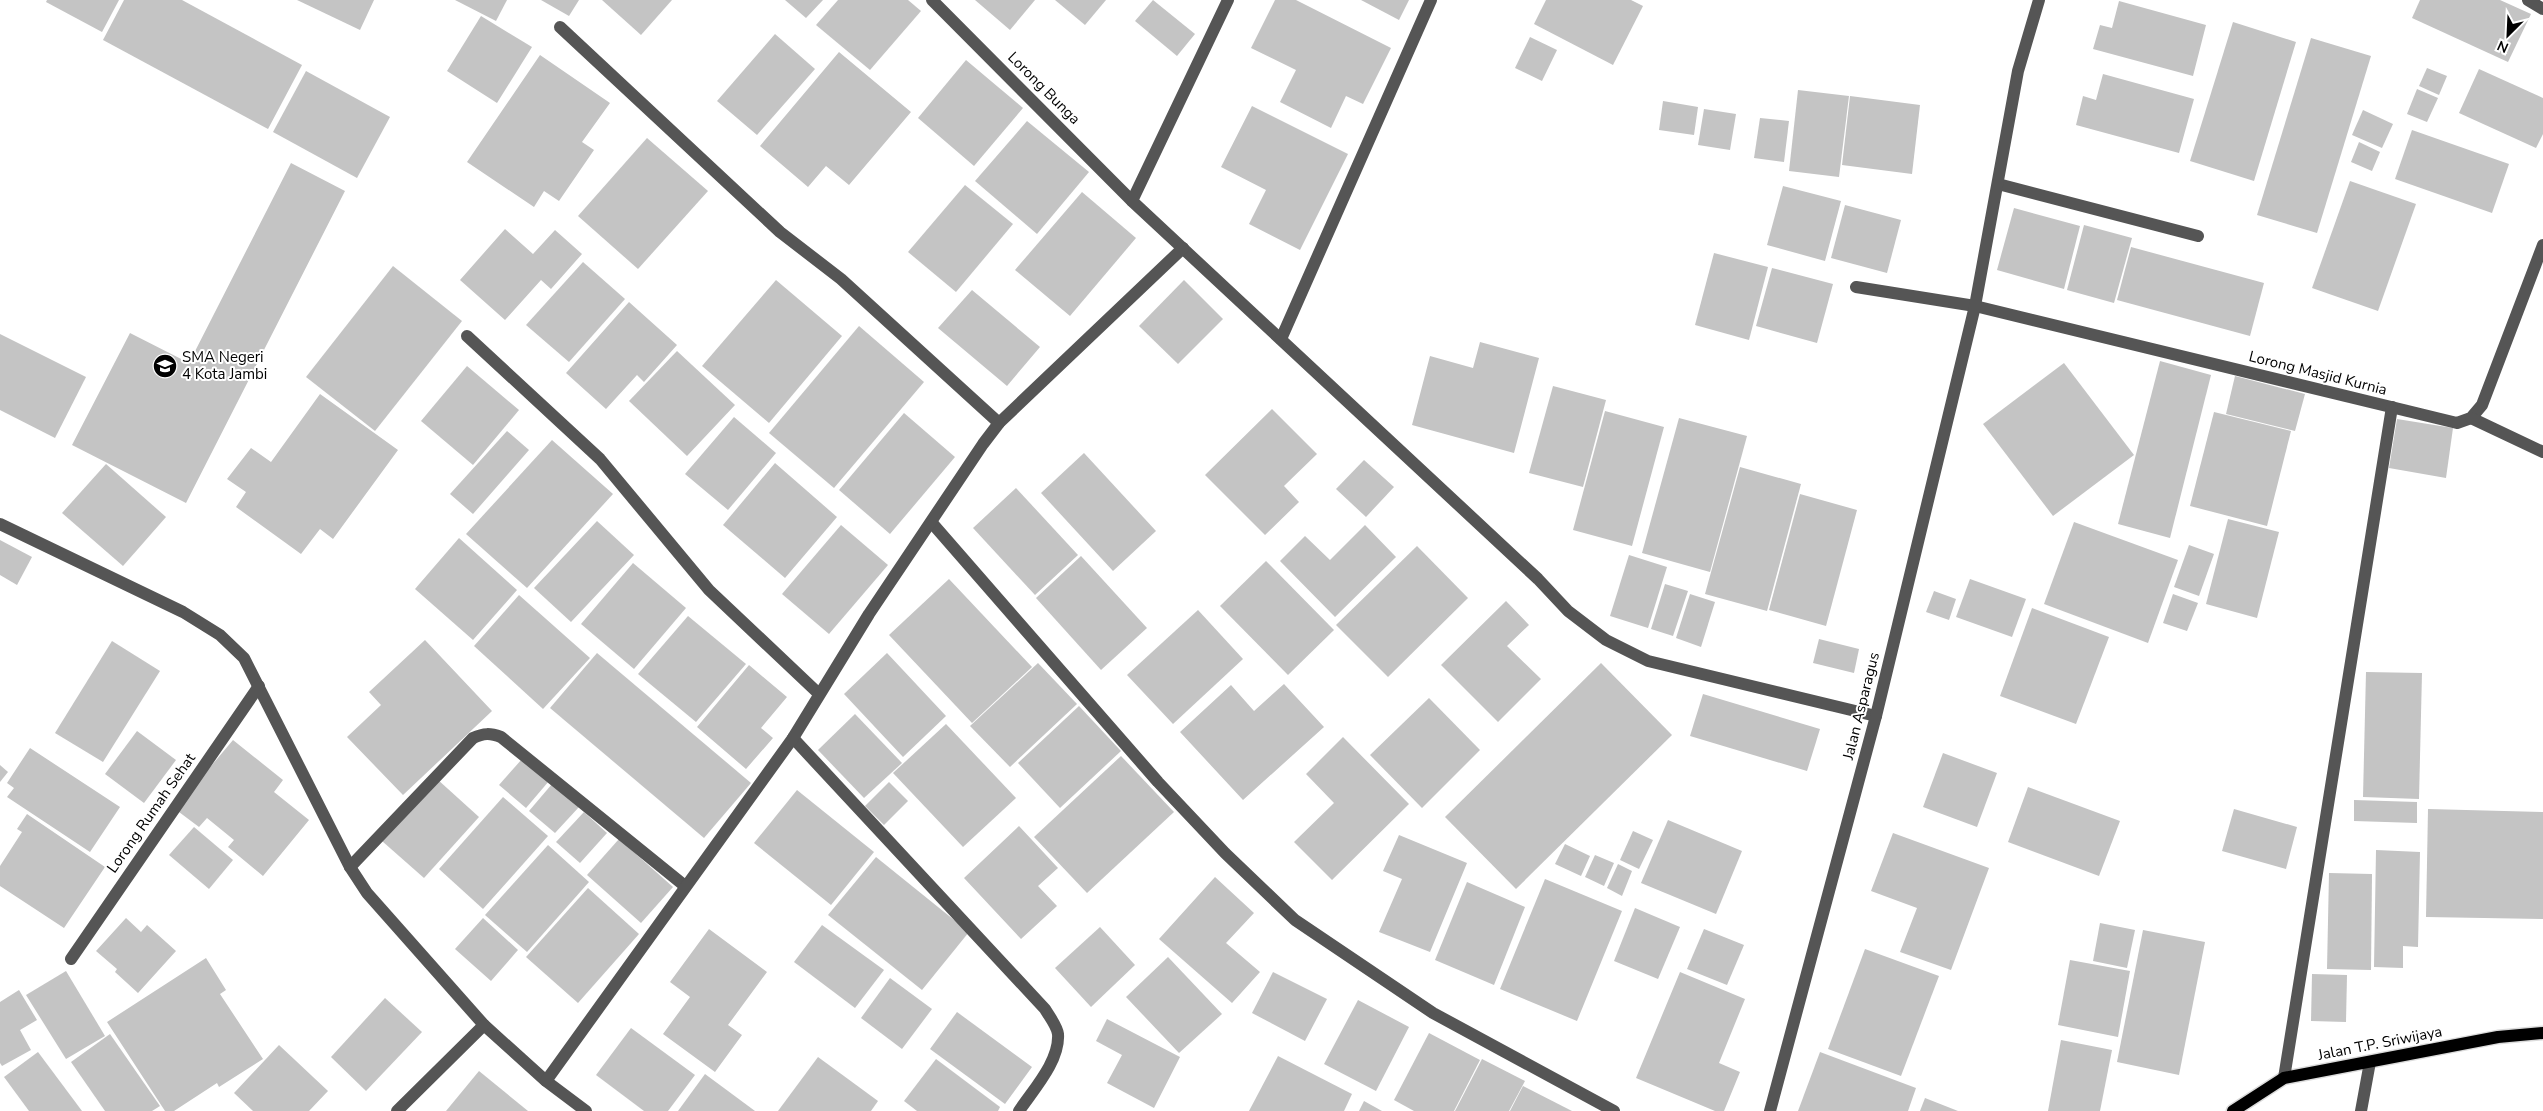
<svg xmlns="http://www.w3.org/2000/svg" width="2543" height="1111" viewBox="0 0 2543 1111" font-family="'Nunito Sans',sans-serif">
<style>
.building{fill:#c4c4c4}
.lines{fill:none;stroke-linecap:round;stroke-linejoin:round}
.major-casing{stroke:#dbdbdb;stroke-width:15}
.minor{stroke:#555;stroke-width:12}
.major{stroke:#000;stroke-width:12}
.labels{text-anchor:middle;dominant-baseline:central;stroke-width:4;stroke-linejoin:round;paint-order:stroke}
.street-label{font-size:15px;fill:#000;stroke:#fff}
.poi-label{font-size:15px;fill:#000;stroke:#fff;text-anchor:start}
</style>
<rect width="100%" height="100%" fill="#fff"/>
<!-- building -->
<g class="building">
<path d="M47 0H119L102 32 46 2Z"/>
<path d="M124 0H182L302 65 268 129 103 40Z"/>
<path d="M297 0H374L360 30Z"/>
<path d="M455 0H507L496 21Z"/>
<path d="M541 0H579L569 16Z"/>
<path d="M602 0H672L641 35Z"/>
<path d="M785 0H823L806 18Z"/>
<path d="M838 0H908L921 11 870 70 816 25Z"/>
<path d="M975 0H1035L1010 30Z"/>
<path d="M1055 0H1106L1085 25Z"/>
<path d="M1153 0 1195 34 1177 56 1135 21Z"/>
<path d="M1275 0H1296L1391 48 1363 104 1346 96 1331 128 1280 102 1296 70 1251 48Z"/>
<path d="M1361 0H1409L1399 20Z"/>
<path d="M1546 0H1631L1643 6 1613 65 1534 24Z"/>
<path d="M2420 0H2500L2531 14 2508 62 2412 18Z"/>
<path d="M2119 1 2206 25 2193 76 2093 49 2100 25 2112 28Z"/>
<path d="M481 16 532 47 497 103 447 71Z"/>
<path d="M2233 22 2296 42 2254 181 2190 161Z"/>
<path d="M775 34 815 69 757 135 717 101Z"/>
<path d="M1530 37 1557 50 1542 81 1515 68Z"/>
<path d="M2311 38 2371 56 2317 233 2257 215Z"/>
<path d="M839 52 911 112 849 185 826 166 808 187 760 146Z"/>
<path d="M540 55 610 103 582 142 594 150 559 201 544 191 534 207 467 162Z"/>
<path d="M966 60 1023 108 974 166 918 118Z"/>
<path d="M2427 68 2447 76 2439 95 2419 86Z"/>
<path d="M2479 69 2543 98V134L2536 148 2459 113Z"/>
<path d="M306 71 390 117 357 178 273 132Z"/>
<path d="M2103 74 2194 99 2179 153 2076 125 2083 96 2096 100Z"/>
<path d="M2417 89 2438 98 2427 122 2407 114Z"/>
<path d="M1798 90 1849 96 1839 177 1789 171Z"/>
<path d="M1850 96 1920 105 1912 174 1842 165Z"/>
<path d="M1663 101 1698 107 1694 135 1659 130Z"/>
<path d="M1252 106 1348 154 1300 250 1249 224 1266 190 1221 167Z"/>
<path d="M1704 109 1736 114 1730 150 1698 145Z"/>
<path d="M2363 110 2393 124 2382 148 2352 135Z"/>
<path d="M1760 118 1789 121 1784 162 1754 158Z"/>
<path d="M1027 121 1089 172 1037 234 975 181Z"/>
<path d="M2412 130 2509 164 2492 213 2395 179Z"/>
<path d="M647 138 708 191 638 269 578 216Z"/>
<path d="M2359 142 2380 152 2372 171 2351 162Z"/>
<path d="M291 163 345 191 186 503 72 445 130 333 189 363Z"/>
<path d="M2350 181 2416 204 2378 311 2312 288Z"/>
<path d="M965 185 1013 224 956 292 908 252Z"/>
<path d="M1783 186 1841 201 1825 261 1767 245Z"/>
<path d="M1082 192 1136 238 1070 316 1015 270Z"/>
<path d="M1845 205 1901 220 1887 273 1831 258Z"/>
<path d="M2014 208 2080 226 2064 289 1997 270Z"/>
<path d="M2084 225 2132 238 2114 303 2067 290Z"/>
<path d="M505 229 533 254 555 230 582 254 551 289 541 280 505 320 460 280Z"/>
<path d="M2131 247 2264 283 2250 336 2117 300Z"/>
<path d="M1714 253 1768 267 1749 340 1695 325Z"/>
<path d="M583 262 625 299 569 362 526 325Z"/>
<path d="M393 266 462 321 375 431 306 377Z"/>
<path d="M1772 268 1833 284 1817 343 1756 326Z"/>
<path d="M776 280 842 336 769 423 702 366Z"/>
<path d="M1184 280 1223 319 1178 364 1139 326Z"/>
<path d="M972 290 1040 347 1007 386 938 328Z"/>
<path d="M629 302 677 345 644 382 637 375 606 409 566 373Z"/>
<path d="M859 326 924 382 834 488 769 433Z"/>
<path d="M0 334 86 377 55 438 0 410Z"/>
<path d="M1480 342 1539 358 1514 453 1412 425 1430 356 1473 368Z"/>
<path d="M677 351 735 405 687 456 629 401Z"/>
<path d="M2160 361 2211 375 2170 538 2118 524Z"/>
<path d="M2064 363 2134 455 2053 516 1983 424Z"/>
<path d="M467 366 519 410 473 465 421 421Z"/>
<path d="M2235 376 2305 394 2295 431 2226 414Z"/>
<path d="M1553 386 1606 400 1583 487 1529 473Z"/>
<path d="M320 394 398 450 333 539 320 529 301 554 236 507 246 492 227 479 251 448 271 462Z"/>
<path d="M1272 409 1317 454 1284 486 1299 502 1265 535 1205 475Z"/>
<path d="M1605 411 1664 427 1632 546 1573 530Z"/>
<path d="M2214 412 2291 431 2267 526 2190 506Z"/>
<path d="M904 413 955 457 890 534 839 490Z"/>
<path d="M734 417 776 453 728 510 685 474Z"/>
<path d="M1679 418 1747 436 1710 572 1642 553Z"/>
<path d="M2397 419 2453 428 2446 478 2389 468Z"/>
<path d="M507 431 529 450 473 514 450 494Z"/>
<path d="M552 440 613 494 527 588 466 534Z"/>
<path d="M1084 453 1156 531 1113 571 1041 493Z"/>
<path d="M1364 460 1394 487 1366 517 1336 489Z"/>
<path d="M775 463 837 517 785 578 723 525Z"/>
<path d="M106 464 166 517 123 566 62 513Z"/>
<path d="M1740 467 1801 484 1767 611 1705 594Z"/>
<path d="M1016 488 1078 555 1035 595 973 528Z"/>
<path d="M1800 494 1857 510 1826 626 1769 610Z"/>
<path d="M2228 519 2279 532 2257 618 2206 604Z"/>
<path d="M597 521 634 555 571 622 534 588Z"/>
<path d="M2074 522 2178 560 2148 643 2044 604Z"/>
<path d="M841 525 888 565 829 634 782 594Z"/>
<path d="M1365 525 1396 557 1335 617 1280 561 1305 536 1330 560Z"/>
<path d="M459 538 517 590 473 640 415 589Z"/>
<path d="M0 540 32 557 17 585 0 575Z"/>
<path d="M2189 545 2214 554 2199 596 2174 587Z"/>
<path d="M1417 546 1468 598 1388 677 1336 625Z"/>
<path d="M1629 555 1667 567 1648 628 1610 616Z"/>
<path d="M1081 556 1147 628 1101 670 1036 598Z"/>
<path d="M1266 561 1334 630 1288 675 1220 606Z"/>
<path d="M633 563 686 608 634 669 581 624Z"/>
<path d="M949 579 1032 667 972 723 889 635Z"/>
<path d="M1970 579 2026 599 2012 637 1956 617Z"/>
<path d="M1665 584 1688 591 1673 636 1651 629Z"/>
<path d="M1934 591 1956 599 1949 620 1926 612Z"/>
<path d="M1690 594 1715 602 1701 647 1676 638Z"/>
<path d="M2173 594 2198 603 2187 631 2163 623Z"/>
<path d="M519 595 590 658 543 709 474 646Z"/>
<path d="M1506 601 1529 625 1507 646 1541 679 1498 722 1441 665Z"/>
<path d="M2032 608 2109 637 2076 724 2000 696Z"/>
<path d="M1198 610 1243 659 1173 724 1127 675Z"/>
<path d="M688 616 746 664 696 722 638 674Z"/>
<path d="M1819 639 1859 649 1854 673 1813 663Z"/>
<path d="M425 640 492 711 403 795 347 737 381 705 369 692Z"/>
<path d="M112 641 160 671 103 762 55 733Z"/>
<path d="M597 653 751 783 704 838 550 708Z"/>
<path d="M887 653 946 716 903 757 844 694Z"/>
<path d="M1038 663 1077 704 1010 767 970 726Z"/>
<path d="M1601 663 1672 735 1516 889 1445 817Z"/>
<path d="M749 665 787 697 761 728 773 738 746 769 697 727Z"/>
<path d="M2366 672 2422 673 2419 799 2363 797Z"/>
<path d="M1284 684 1324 727 1243 800 1180 732 1231 685 1254 711Z"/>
<path d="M1703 694 1820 729 1807 771 1690 736Z"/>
<path d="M1429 698 1480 750 1422 808 1370 755Z"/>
<path d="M1079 706 1121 751 1060 808 1018 763Z"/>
<path d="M855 714 902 763 864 798 818 750Z"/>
<path d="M946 724 1016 798 963 847 893 773Z"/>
<path d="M137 731 176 760 144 803 105 774Z"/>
<path d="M1343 737 1409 804 1332 880 1294 842 1334 803 1306 774Z"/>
<path d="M233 740 283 780 274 792 309 820 263 876 228 847 234 840 207 818 199 827 175 809Z"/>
<path d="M30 748 120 807 90 852 7 797 14 788 7 783Z"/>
<path d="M1943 753 1997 773 1977 827 1923 807Z"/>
<path d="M1121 756 1174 812 1087 893 1034 837Z"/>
<path d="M522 759 549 781 526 808 499 785Z"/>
<path d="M0 765 8 772 0 782Z"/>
<path d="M437 779 479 817 424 878 382 841Z"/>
<path d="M889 782 908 801 884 825 865 806Z"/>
<path d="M552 784 579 807 555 833 529 811Z"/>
<path d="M2028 787 2120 821 2099 876 2008 842Z"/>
<path d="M797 790 874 852 831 905 754 843Z"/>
<path d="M503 797 548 836 483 909 439 869Z"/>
<path d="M2354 800 2417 802V823L2354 821Z"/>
<path d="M2234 809 2297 827 2286 869 2222 851Z"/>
<path d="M2428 809 2543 812V919L2426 917Z"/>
<path d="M584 812 607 833 580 863 556 842Z"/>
<path d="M27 814 105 867 64 928 0 886V866L22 832 17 829Z"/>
<path d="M1668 820 1742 851 1716 914 1641 883Z"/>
<path d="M1019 826 1058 868 1038 886 1057 906 1021 939 964 878Z"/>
<path d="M194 827 233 860 209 889 169 855Z"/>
<path d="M1633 831 1653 840 1639 869 1620 860Z"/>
<path d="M1893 833 1989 868 1951 970 1900 952 1917 908 1871 891Z"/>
<path d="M1399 835 1467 863 1430 952 1379 932 1402 879 1383 871Z"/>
<path d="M619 839 673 887 641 923 587 875Z"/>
<path d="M1565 844 1590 856 1581 876 1555 864Z"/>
<path d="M548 845 589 882 527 952 485 915Z"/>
<path d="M2376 850 2420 852 2418 947 2403 946V968L2374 967Z"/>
<path d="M1595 855 1614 863 1604 886 1585 877Z"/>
<path d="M876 857 969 932 922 990 828 915Z"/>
<path d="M1618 864 1632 871 1622 896 1607 888Z"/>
<path d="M2329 873 2372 874 2371 970 2327 969Z"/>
<path d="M1215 877 1254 913 1226 943 1260 972 1232 1003 1159 939Z"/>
<path d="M1545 879 1622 911 1577 1021 1500 989Z"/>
<path d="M1467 882 1525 907 1494 985 1435 960Z"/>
<path d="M588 888 639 934 578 1003 526 957Z"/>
<path d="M1635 908 1680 927 1658 979 1614 961Z"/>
<path d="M126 918 141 932 147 925 176 951 138 993 115 972 117 969 96 951Z"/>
<path d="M483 918 518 950 491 981 455 949Z"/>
<path d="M2100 923 2135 930 2127 968 2093 961Z"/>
<path d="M822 925 884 970 855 1008 794 962Z"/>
<path d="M1100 927 1135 965 1091 1007 1055 968Z"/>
<path d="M709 929 767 972 728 1025 742 1035 715 1072 663 1034 690 997 670 982Z"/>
<path d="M1704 929 1744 945 1727 985 1687 969Z"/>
<path d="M2143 930 2205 942 2179 1075 2117 1062Z"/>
<path d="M1865 949 1939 976 1901 1076 1828 1049Z"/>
<path d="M1168 957 1222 1014 1179 1053 1126 997Z"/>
<path d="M206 958 226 990 220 994 263 1059 219 1087 217 1083 174 1111H165L107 1022Z"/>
<path d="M2070 960 2130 971 2118 1037 2058 1025Z"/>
<path d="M66 971 105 1036 66 1059 26 995Z"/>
<path d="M1273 972 1327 999 1305 1041 1252 1013Z"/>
<path d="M1680 972 1745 999 1719 1063 1740 1072 1724 1111H1715L1636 1078Z"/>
<path d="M2312 974 2347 975 2346 1022 2311 1021Z"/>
<path d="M890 978 932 1009 902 1049 861 1018Z"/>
<path d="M19 990 37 1020 20 1030 31 1050 2 1066 0 1063V1002Z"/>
<path d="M385 998 422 1032 366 1091 331 1057Z"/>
<path d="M1358 1000 1409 1027 1376 1091 1324 1064Z"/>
<path d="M957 1012 1032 1067 1005 1104 930 1049Z"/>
<path d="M1107 1019 1180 1057 1154 1108 1107 1083 1122 1055 1096 1041Z"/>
<path d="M631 1028 695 1075 668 1111H644L596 1075Z"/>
<path d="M1429 1033 1480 1060 1454 1111H1414L1394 1100Z"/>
<path d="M110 1034 160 1106 152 1111H105L71 1062Z"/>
<path d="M2061 1040 2112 1050 2100 1111H2048Z"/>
<path d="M279 1045 328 1091 309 1111H253L234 1093Z"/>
<path d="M38 1052 82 1111H29L4 1077Z"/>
<path d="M1820 1052 1916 1088 1908 1111H1798Z"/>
<path d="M1278 1056 1352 1094 1344 1111H1249Z"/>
<path d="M818 1057 878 1101 871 1111H778Z"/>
<path d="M936 1059 1000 1107 998 1111H917L904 1101Z"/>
<path d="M1482 1059 1525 1081 1509 1111H1455Z"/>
<path d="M479 1071 528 1111H446Z"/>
<path d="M705 1074 755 1111H678Z"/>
<path d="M1523 1086 1572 1111H1510Z"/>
<path d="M1925 1098 1958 1111H1920Z"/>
<path d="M1364 1101 1382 1111H1359Z"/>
</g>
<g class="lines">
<!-- major casing -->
<g class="major-casing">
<path id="major" d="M2233 1111 2284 1078 2498 1037 2543 1033"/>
</g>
<!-- minor -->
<g class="minor">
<path d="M932 0 1132 201"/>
<path d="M1228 0 1132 201 1538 579 1568 611 1606 640 1648 661 1876 716"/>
<path d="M2528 0 2543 9"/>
<path d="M1998 184 2198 236"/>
<path d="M1856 287 1975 306 2457 423 2471 418 2482 405 2543 245"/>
<path d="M467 336 600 459 709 590 818 693"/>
<path d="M1281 339 1431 0"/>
<path d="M2471 418 2543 452"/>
<path d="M999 423 1183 248"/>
<path d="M932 523 1158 782 1225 853 1295 920 1433 1013 1614 1111"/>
<path d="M0 524 183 612 220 635 244 658 350 867 367 893 484 1025 546 1081 586 1111"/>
<path d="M793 738 1045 1009C1049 1016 1057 1026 1058 1034 1060 1061 1033 1090 1019 1111"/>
<path d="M350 867 473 738C484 733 490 733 501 737L685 886"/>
<path d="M71 959 259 686"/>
<path d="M2284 1078 2392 407"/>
<path d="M546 1081 793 738 869 614 983 444 999 423 841 279 780 232 560 27"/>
<path d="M397 1111 484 1025"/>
<path d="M1770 1111 1876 716 1975 306 2018 71 2039 0"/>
<path d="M2361 1111 2370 1062"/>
</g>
<!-- major -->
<use href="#major" class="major"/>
</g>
<!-- icons -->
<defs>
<g id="school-disc" transform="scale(1.25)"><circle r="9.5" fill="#000" stroke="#fff"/><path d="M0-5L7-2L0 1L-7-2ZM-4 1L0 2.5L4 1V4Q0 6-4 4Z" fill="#fff"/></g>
</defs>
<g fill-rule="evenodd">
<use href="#school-disc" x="165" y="366"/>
</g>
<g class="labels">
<!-- street labels -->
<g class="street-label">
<text transform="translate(1044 88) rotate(45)">Lorong Bunga</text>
<text transform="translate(2318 373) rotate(14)">Lorong Masjid Kurnia</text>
<text transform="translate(1861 706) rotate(-76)">Jalan Asparagus</text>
<text transform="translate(151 813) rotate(-55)">Lorong Rumah Sehat</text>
<text transform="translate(2380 1043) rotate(-11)">Jalan T.P. Sriwijaya</text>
</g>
<!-- poi labels -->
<g class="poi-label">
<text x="182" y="357">SMA Negeri<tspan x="182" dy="17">4 Kota Jambi</tspan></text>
</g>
</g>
<!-- north arrow -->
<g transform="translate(2508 35) rotate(204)" stroke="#ffffff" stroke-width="4" paint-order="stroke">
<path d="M0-4L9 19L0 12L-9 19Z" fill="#000000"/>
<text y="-8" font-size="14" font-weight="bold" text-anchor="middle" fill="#000000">N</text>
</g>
</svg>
